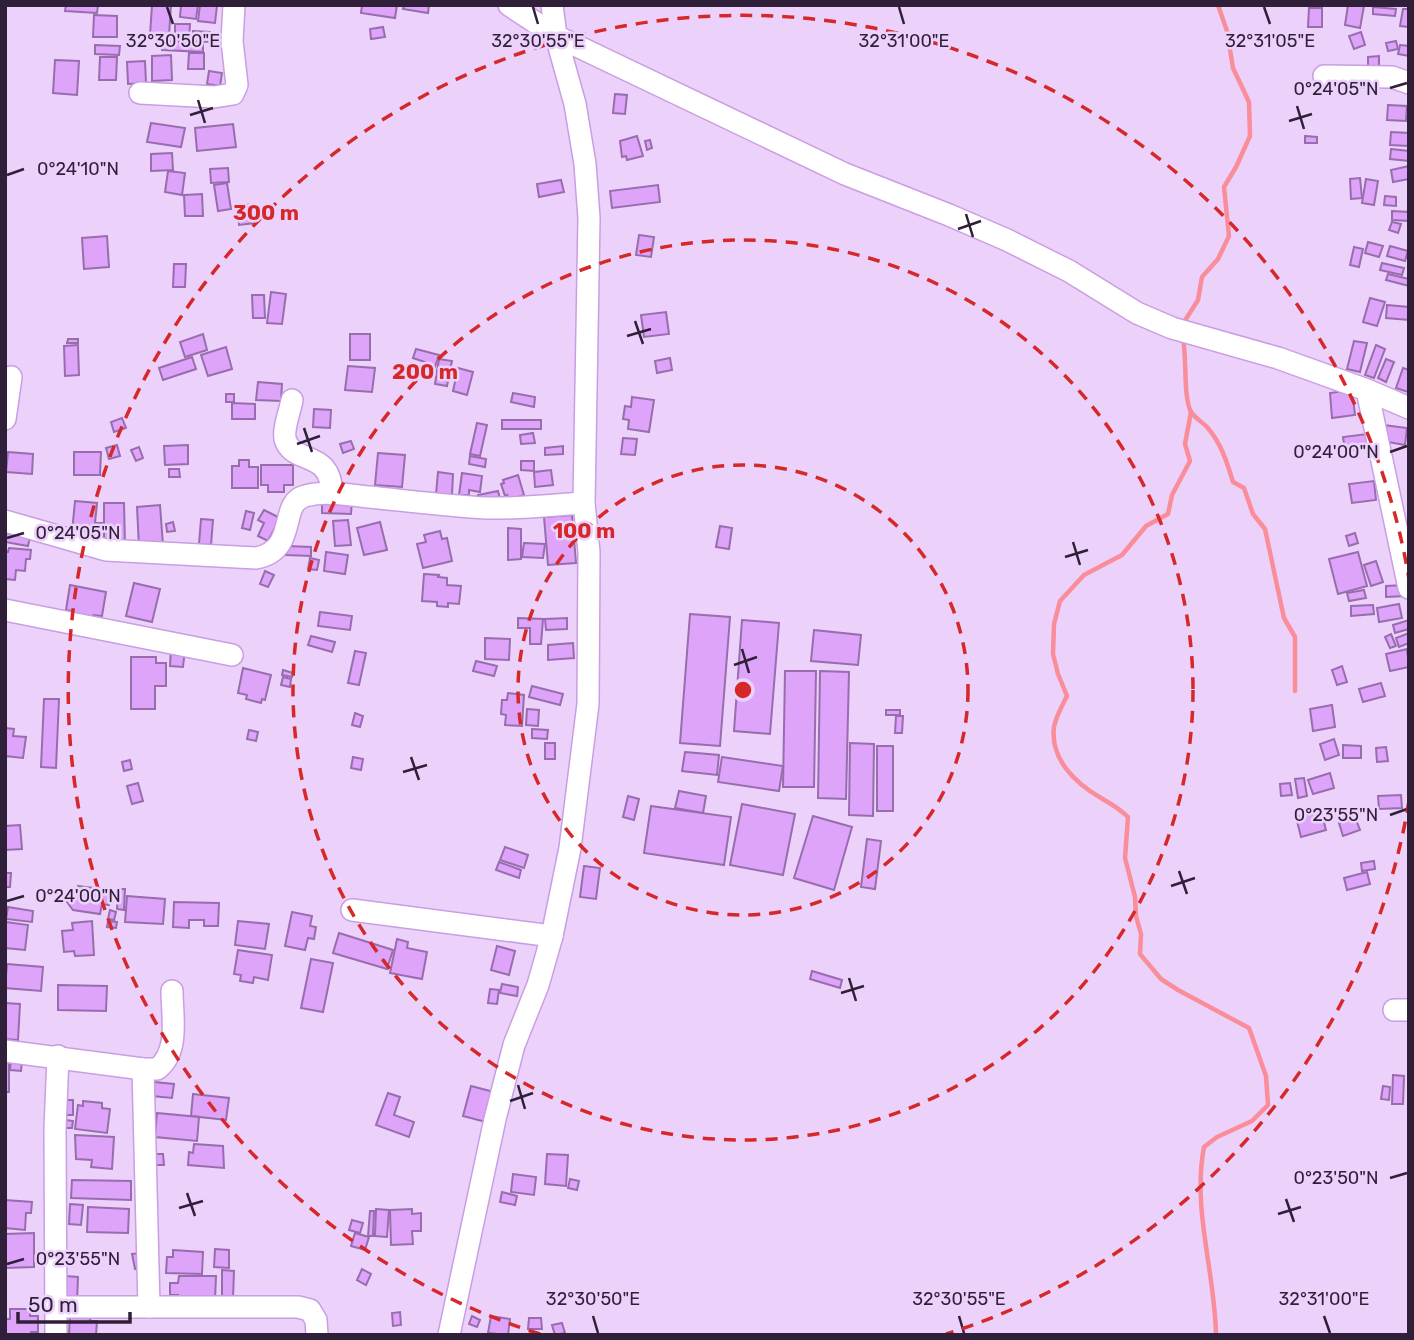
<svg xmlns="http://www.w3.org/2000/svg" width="1414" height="1340" viewBox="0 0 1414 1340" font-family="Rubik,sans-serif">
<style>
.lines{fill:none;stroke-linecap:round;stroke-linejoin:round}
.stream{stroke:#f98d99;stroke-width:4.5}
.building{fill:#dda4fa;stroke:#986dae;stroke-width:2}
.minor-casing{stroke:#ca9ee2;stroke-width:24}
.minor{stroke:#fff;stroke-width:21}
.ticks{fill:none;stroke:#301f39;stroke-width:2.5}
.ring{fill:none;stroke:#d62828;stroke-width:3.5;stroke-dasharray:12 9}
.ticks-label{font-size:18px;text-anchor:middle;fill:#301f39;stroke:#ecd1fb;stroke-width:5;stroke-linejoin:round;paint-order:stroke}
.centre{fill:#d62828;stroke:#ecd1fb;stroke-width:3.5}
.ring-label{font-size:21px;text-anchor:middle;font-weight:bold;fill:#d62828;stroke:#ecd1fb;stroke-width:5;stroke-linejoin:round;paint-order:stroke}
</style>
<rect width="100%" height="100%" fill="#ecd1fb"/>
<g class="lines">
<!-- stream -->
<g class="stream">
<path d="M1184 322 1198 300 1202 277 1218 259 1229 236 1224 187 1236 167 1250 136 1249 102 1233 68 1227 31 1218 5"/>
<path d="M1183 339C1187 358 1183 396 1191 412 1194 417 1202 422 1207 427 1221 443 1227 462 1233 482L1244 488 1253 514 1265 529 1284 618 1295 637V691"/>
<path d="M1191 412 1185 444 1190 461 1172 495 1168 514 1146 526 1122 555 1084 575 1060 601 1054 624 1053 654 1058 674 1067 696C1062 706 1056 716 1054 727 1050 759 1075 783 1101 798 1111 804 1119 808 1128 817L1125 858 1135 897 1136 916 1141 934 1140 954 1161 979 1178 990 1249 1028 1266 1076 1268 1105 1252 1121 1217 1137 1204 1147C1192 1209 1215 1272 1216 1335"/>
</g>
</g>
<!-- building -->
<g class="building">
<path d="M66 5H98L97 13 65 11Z"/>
<path d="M152 5H171L169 36 150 35Z"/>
<path d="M181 5H198L196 19 180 17Z"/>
<path d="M200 5H217L215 23 198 21Z"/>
<path d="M362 5H397L395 18 361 13Z"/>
<path d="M404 5H429L428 13 403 9Z"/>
<path d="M1348 5 1364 6 1360 28 1345 25Z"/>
<path d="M1373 7 1396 9 1395 16 1373 14Z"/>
<path d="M1309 8H1322V27H1308Z"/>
<path d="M1403 9H1409V27L1400 26Z"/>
<path d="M94 15 117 16V37H93Z"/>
<path d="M175 24H190L189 40 175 39Z"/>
<path d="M383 27 385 37 371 39 370 29Z"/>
<path d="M193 31 210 32V42L192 41Z"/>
<path d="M1361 32 1365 45 1354 49 1349 36Z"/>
<path d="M162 41 203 42V52L162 50Z"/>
<path d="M1396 41 1398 49 1388 51 1386 43Z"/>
<path d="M95 45 120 46 119 55 95 54Z"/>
<path d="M1400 45 1409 46V56L1398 54Z"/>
<path d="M189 53H204V69H188Z"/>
<path d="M171 55 172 80 152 81V56Z"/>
<path d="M1379 56V75H1368V57Z"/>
<path d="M100 57H117L116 80H99Z"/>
<path d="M55 60 79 61 77 95 53 93Z"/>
<path d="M145 61 146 83 128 84 127 62Z"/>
<path d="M209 71 222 73 220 86 207 84Z"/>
<path d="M615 94 627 95 625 114 613 113Z"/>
<path d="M1388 105 1407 106 1406 121 1387 120Z"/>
<path d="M151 123 185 128 181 147 147 142Z"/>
<path d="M233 124 236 147 197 151 195 128Z"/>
<path d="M1391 132 1409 133V146L1390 145Z"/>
<path d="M637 136 643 156 627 160 626 156 622 157 620 141Z"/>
<path d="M1305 136 1317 137V143H1305Z"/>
<path d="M650 140 652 148 647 150 645 141Z"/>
<path d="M1391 149 1409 151V161L1390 159Z"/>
<path d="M172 153 173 170 151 171V154Z"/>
<path d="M1409 166V179L1393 182 1391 170Z"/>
<path d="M228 168 229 182 211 183 210 169Z"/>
<path d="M168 171 185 173 182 195 165 192Z"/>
<path d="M1360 178 1362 198 1351 199 1350 179Z"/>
<path d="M1366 179 1378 181 1374 205 1362 203Z"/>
<path d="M561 180 564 192 539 197 537 184Z"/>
<path d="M227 183 231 209 218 211 214 185Z"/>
<path d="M658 185 660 202 612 208 610 191Z"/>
<path d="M202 194 203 216H185L184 195Z"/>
<path d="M1385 196 1396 197V206L1384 205Z"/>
<path d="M253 204 255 223 239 225 237 206Z"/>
<path d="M1392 211 1409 212V221L1392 220Z"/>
<path d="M1392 222 1401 224 1398 233 1389 230Z"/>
<path d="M639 235 654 237 651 257 636 255Z"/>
<path d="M107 236 109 267 84 269 82 238Z"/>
<path d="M1368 242 1383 246 1379 257 1365 253Z"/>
<path d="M1390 246 1408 251 1405 261 1387 256Z"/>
<path d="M1354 247 1363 249 1359 267 1350 265Z"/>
<path d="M1382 263 1404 268 1402 275 1380 270Z"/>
<path d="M174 264H186L185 287H173Z"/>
<path d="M1388 274 1409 279V286L1386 280Z"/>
<path d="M271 292 286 294 282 324 267 323Z"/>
<path d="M252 295H264L265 318H253Z"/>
<path d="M1370 298 1385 302 1377 326 1363 322Z"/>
<path d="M1387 305 1409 307V320L1386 318Z"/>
<path d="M666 312 669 334 644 337 641 315Z"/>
<path d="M203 334 207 350 185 357 180 342Z"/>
<rect x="350" y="334" width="20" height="26"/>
<path d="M68 339H78V343H67Z"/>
<path d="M1354 341 1367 343 1360 372 1347 369Z"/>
<path d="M78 345 79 375 65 376 64 346Z"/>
<path d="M1376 345 1385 349 1374 378 1365 375Z"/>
<path d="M226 347 232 369 208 376 201 355Z"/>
<path d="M416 349 439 355 432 376 424 373 428 363 413 358Z"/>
<path d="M192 357 196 369 163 380 159 368Z"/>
<path d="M670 358 672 370 657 373 655 361Z"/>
<path d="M439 359 452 361 447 386 435 384Z"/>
<path d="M1386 359 1394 362 1386 382 1378 378Z"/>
<path d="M348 366 375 368 372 392 345 390Z"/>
<path d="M458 368 473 372 467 395 453 391Z"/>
<path d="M1403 368 1409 370 1408 392 1396 388Z"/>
<path d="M258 382 282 384 281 401 256 400Z"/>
<path d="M1352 390 1355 415 1332 418 1330 393Z"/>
<path d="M513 393 535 397 534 407 511 402Z"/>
<rect x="226" y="394" width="8" height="8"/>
<path d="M632 397 654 400 649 432 628 429 629 420 623 419 625 406 631 407Z"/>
<path d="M232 403 255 404V419H232Z"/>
<path d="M314 409 331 410 330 428 313 427Z"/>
<path d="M122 418 126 428 114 432 111 422Z"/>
<rect x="502" y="420" width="39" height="9"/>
<path d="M477 423 487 425 480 456 470 454Z"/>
<path d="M1384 425 1407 428 1405 445 1382 441Z"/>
<path d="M533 433 535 443 521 444 520 435Z"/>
<path d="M1367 434 1369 448 1345 451 1343 437Z"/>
<path d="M623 438 637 439 635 455 621 454Z"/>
<path d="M351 441 354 449 343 453 340 444Z"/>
<path d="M117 445 120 456 109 459 106 448Z"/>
<path d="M188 445V464L165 465 164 446Z"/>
<path d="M563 446V454L545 455V448Z"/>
<path d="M139 447 143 458 136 461 131 450Z"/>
<path d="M8 452 33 454 32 474 6 472Z"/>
<path d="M74 452H101L100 475H74Z"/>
<path d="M378 453 405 455 402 487 375 485Z"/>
<path d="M470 456 486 459 485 467 469 464Z"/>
<path d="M239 460H249V467H258V488H232V466H239Z"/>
<path d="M521 461H534V471L521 470Z"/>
<path d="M261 465H293V485H284V492H268V485H261Z"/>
<path d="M169 469H179L180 477H169Z"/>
<path d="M551 470 553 485 535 487 534 472Z"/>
<path d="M438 472 453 474 452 495 436 494Z"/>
<path d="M462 473 482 476 480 492 469 490V495H459Z"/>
<path d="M518 475 524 495 509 500 507 495 505 496 501 484 504 483 503 480Z"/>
<path d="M1374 481 1376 500 1352 503 1349 484Z"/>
<path d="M498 491 500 499 480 503 478 495Z"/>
<path d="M322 499 352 500 351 514 322 513Z"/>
<path d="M75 501 97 503 95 523H102L101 534 72 532Z"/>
<path d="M104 503H124L125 546H104Z"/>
<path d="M160 505 163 545 139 547 137 507Z"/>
<path d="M264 510 280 518 268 541 258 536 264 523 258 520Z"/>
<path d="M246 511 254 513 250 530 242 528Z"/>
<path d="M572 515 576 563 548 565 544 517Z"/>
<path d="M201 519 213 520 211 545 199 544Z"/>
<path d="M348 520 351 545 335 546 333 521Z"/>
<path d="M173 522 175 531 167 532 166 524Z"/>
<path d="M380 522 387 550 364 555 357 528Z"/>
<path d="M720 526 732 528 729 549 716 547Z"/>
<path d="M508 528 521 529V559L508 560Z"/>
<path d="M440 531 442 539 447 538 452 561 423 568 417 544 426 542 424 535Z"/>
<path d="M5 533 30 537 28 546 5 542Z"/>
<path d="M1355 533 1358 543 1349 546 1346 536Z"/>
<path d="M524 543 545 544 543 558 522 557Z"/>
<path d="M287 546 311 547V556L286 555Z"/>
<path d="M9 548 31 550 30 559H26L25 571 16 570 15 580 5 579V552H8Z"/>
<path d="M326 552 348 555 345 574 324 571Z"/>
<path d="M1358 552 1367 586 1338 594 1329 559Z"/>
<path d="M310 558 319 560 317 570 308 569Z"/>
<path d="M1376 561 1383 582 1371 586 1364 565Z"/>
<path d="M265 571 274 575 268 587 260 584Z"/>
<path d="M424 574 439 575 438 577 447 578V585L461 586 459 604 448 603V607L437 606V602L422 601Z"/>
<path d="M134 583 160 589 152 622 126 616Z"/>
<path d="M70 585 106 592 102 616 93 615 91 623 71 620 73 611 66 610Z"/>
<path d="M1404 585 1405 596 1386 597V586Z"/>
<path d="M1364 590 1366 598 1349 601 1347 593Z"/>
<path d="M1399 604 1402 618 1379 622 1377 608Z"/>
<path d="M1373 605 1374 614 1351 616V606Z"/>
<path d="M320 612 352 616 350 630 318 626Z"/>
<path d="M690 614 730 617 720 746 680 743Z"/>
<path d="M518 618 543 619 541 644H530V628H518Z"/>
<path d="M567 618V629L546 630 545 619Z"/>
<path d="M742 620 779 623 770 734 734 731Z"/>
<path d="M1409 620V629L1395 633 1393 625Z"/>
<path d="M814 630 861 635 858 665 811 661Z"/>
<path d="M1409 633V643L1399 647 1396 638Z"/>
<path d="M1391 634 1396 646 1390 648 1385 637Z"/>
<path d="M311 636 335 642 332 652 308 645Z"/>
<path d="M485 638 510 639 509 660 485 659Z"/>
<path d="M573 643 574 658 548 660V645Z"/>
<path d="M171 648 185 649 183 667 170 666Z"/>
<path d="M1407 649 1409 667 1390 671 1386 654Z"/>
<path d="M355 651 366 653 359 685 348 683Z"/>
<path d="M131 657H156V663H166V686H155V709H131Z"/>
<path d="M476 661 497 666 494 676 473 671Z"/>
<path d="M1342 666 1347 682 1337 685 1332 670Z"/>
<path d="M243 668 271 675 265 700 262 699 261 703 246 699 247 695 238 693Z"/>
<path d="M283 670 293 673 292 677 282 675Z"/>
<path d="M785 671H816L814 787H783Z"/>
<path d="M820 671 849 672 846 799 818 798Z"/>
<path d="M283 677 291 679 290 687 281 685Z"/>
<path d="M1381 683 1385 696 1363 702 1359 689Z"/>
<path d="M532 686 563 694 560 705 529 697Z"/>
<path d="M508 693 524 695 522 726 505 725 506 715 501 714 502 700H507Z"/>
<path d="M44 699H59L56 768 41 767Z"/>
<path d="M1332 705 1335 727 1313 731 1310 709Z"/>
<path d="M527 709 539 710 538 726 526 725Z"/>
<rect x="886" y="710" width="14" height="5"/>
<path d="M355 713 363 716 360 727 352 725Z"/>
<path d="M896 716H903L902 733H895Z"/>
<path d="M5 728 14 729 13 736 26 737 23 758 5 756Z"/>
<path d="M532 729 548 730 547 739 532 738Z"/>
<path d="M249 730 258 732 256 741 247 739Z"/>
<path d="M1334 739 1339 755 1325 760 1320 744Z"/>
<rect x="545" y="743" width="10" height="16"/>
<path d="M850 743 874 744 873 816 849 815Z"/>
<path d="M1343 745 1361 746V758H1343Z"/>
<rect x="877" y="746" width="16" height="65"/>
<path d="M1386 747 1388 761 1377 762 1376 748Z"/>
<path d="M685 752 719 755 717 775 682 771Z"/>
<path d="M353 757 363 759 361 770 351 768Z"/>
<path d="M722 757 783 766 779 791 718 782Z"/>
<path d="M130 760 132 769 124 771 122 762Z"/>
<path d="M1330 773 1334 788 1313 794 1308 780Z"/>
<path d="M1304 778 1307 796 1298 798 1295 779Z"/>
<path d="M138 783 143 801 132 804 127 786Z"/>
<path d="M1290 783 1292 795 1281 796 1280 784Z"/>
<path d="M679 791 706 796 703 813 675 808Z"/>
<path d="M1401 795 1402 808 1379 809 1378 796Z"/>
<path d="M628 796 639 799 634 820 623 817Z"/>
<path d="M742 804 795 814 783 875 730 865Z"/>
<path d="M651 806 731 817 724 865 644 853Z"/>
<path d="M1321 811 1326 830 1301 837 1296 817Z"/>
<path d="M813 816 852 827 834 890 794 878Z"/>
<path d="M1355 817 1360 830 1343 836 1339 823Z"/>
<path d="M20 825 22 849 5 850V826Z"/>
<path d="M867 839 881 841 875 889 861 887Z"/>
<path d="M505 847 528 855 524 868 500 860Z"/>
<path d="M1374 861 1375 869 1362 871 1361 863Z"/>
<path d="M499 862 521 870 519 878 496 870Z"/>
<path d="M584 866 600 868 596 899 580 897Z"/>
<path d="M1367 872 1370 884 1347 890 1344 878Z"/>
<path d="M5 873H11L10 887H5Z"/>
<path d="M78 886 111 890 109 905 102 904 100 914 73 910 67 902 68 895 78 890Z"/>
<path d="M118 889H125L124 910 117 909Z"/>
<path d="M127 896 165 899 163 924 125 922Z"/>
<path d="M174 902 219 903 218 926H204V920H189V928L173 927Z"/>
<path d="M8 907 33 911 32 922 6 919Z"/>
<path d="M110 910 116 912 114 920 108 919Z"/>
<path d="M292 912 312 916 310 926 316 927 314 939 308 938 305 950 285 946Z"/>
<path d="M92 921 94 955 75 956 74 951 64 952 62 931 73 930 72 923Z"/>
<path d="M108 921 117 922 116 928 107 927Z"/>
<path d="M238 921 269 924 265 949 235 945Z"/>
<path d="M6 922 28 925 25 950 5 948Z"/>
<path d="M339 933 393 950 387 969 333 953Z"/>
<path d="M397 939 408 942 407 948 427 952 422 979 390 973Z"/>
<path d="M497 946 515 951 509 975 491 970Z"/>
<path d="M238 950 272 955 268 980 254 977 253 983 240 981 241 975 234 974Z"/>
<path d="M311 959 333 963 323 1012 301 1008Z"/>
<path d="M7 964 43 967 41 991 5 988Z"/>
<path d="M812 971 842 980 840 988 810 979Z"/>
<path d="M502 984 518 987 517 996 500 993Z"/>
<path d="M58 985 107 986 106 1011 58 1010Z"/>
<path d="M490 989 499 990 497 1004 488 1003Z"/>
<path d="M5 1003 20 1004 18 1040 5 1039Z"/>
<path d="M11 1059 22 1060 21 1071 10 1070Z"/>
<rect x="5" y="1060" width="4" height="32"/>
<path d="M1393 1075 1404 1076 1403 1104H1392Z"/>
<path d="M154 1082 174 1084 172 1098 152 1096Z"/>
<path d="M471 1086 494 1092 486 1122 463 1116Z"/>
<path d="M1383 1086 1390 1087 1389 1100 1381 1099Z"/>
<path d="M388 1093 400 1097 394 1115 414 1122 409 1137 376 1125Z"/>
<path d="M193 1094 229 1098 226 1120 191 1116Z"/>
<path d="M66 1100H73V1115H65Z"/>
<path d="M83 1101 102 1103V1108L110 1109 107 1133 75 1129 78 1105 83 1106Z"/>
<path d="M157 1113 199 1117 197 1141 155 1137Z"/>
<path d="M66 1120 73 1121 72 1128H66Z"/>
<path d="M75 1135 114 1137 112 1169 91 1167 92 1160 76 1159Z"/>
<path d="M194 1144 223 1146 224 1168 188 1165 189 1152 193 1153Z"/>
<path d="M152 1154H163L164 1165H153Z"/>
<path d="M547 1154 568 1155 566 1186 545 1184Z"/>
<path d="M513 1174 536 1177 534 1195 511 1192Z"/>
<path d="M570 1179 579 1181 577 1190 568 1188Z"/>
<path d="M72 1180 131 1181V1200L71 1198Z"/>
<path d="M502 1192 517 1196 515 1205 500 1202Z"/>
<path d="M5 1200 32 1202 31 1213H26L25 1230 5 1228Z"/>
<path d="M70 1204 83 1205 81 1225 69 1224Z"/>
<path d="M88 1207 129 1209 128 1233 87 1232Z"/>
<path d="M376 1209 389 1210 387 1237 375 1236Z"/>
<path d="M412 1209V1214L421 1213V1231H412L413 1244 391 1245 390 1210Z"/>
<path d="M370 1211H374L373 1236H368Z"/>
<path d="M352 1220 363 1223 360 1233 349 1230Z"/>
<path d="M34 1233V1267L5 1268V1234Z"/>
<path d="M355 1233 369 1237 365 1250 351 1246Z"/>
<path d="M215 1249 229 1250V1268L214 1267Z"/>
<path d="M173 1250 203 1252 202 1274 166 1273 167 1257H173Z"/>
<path d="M142 1253 145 1267 135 1269 132 1254Z"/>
<path d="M362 1269 371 1274 366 1285 357 1280Z"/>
<path d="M222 1270 234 1271 233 1299 222 1298Z"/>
<path d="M65 1276 78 1277 77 1303 64 1302Z"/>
<path d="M179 1276H216L215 1300 178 1299V1295H170V1283H178Z"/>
<path d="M10 1309H30V1316H38V1332H31V1335H5V1319H10Z"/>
<path d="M400 1312 401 1325 393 1326 392 1313Z"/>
<path d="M70 1316H91L90 1321H97L96 1335H69Z"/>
<path d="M472 1316 480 1320 477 1327 469 1324Z"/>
<path d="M491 1316 510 1319 508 1335 488 1333Z"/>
<path d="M529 1318H541L542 1329H528Z"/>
<path d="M562 1323 565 1333 555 1335 552 1325Z"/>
</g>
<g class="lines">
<!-- minor casing -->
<g class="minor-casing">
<g id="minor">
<path d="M509 5 556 36 845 174 949 215 1007 240 1069 271 1137 313 1172 328 1278 358 1367 390 1409 408"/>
<path d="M1324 76 1392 77 1409 83"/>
<path d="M140 93 214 97 233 94 237 85 232 41 234 5"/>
<path d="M1367 390 1409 588"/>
<path d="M292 400C290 411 283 428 285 439 293 466 331 448 332 494"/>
<path d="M5 419 11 377"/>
<path d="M5 521 106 550 256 558C299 550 278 503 305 496 326 490 349 495 369 497 409 501 448 506 487 508 519 509 552 505 584 503"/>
<path d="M5 610 232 655"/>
<path d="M352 910 552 936"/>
<path d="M1394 1010H1409"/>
<path d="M5 1051 143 1069H157C180 1052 172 1016 172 991"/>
<path d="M143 1069 149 1307"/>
<path d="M56 1307H298L310 1310 316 1320 317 1335"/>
<path d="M56 1335 55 1129 58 1056"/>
<path d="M449 1335 495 1119 514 1045 538 985 552 936 570 848 588 704 589 552 584 503 589 218 585 164 575 104 556 36 552 5"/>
</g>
</g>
<!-- minor -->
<use href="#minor" class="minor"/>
</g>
<!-- ticks -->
<path class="ticks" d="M167 7 173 24M533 7 538 24M899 7 904 24M1264 7 1270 24M1390 88 1407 83M198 100 205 123M1297 106 1304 129M190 115 213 108M1289 121 1312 114M7 175 24 169M966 214 973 237M958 229 981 221M635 321 643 344M627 336 651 329M304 428 312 452M297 444 320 436M1390 452 1407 446M7 538 24 533M1073 542 1080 565M1065 557 1088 550M742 649 749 673M734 665 757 657M411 757 419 780M403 772 427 765M1390 815 1407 809M1179 871 1187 894M1171 886 1195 878M7 901 24 896M849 978 856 1001M841 993 864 986M518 1085 525 1109M510 1101 533 1093M1390 1178 1407 1173M187 1193 195 1216M1286 1199 1294 1222M179 1208 203 1201M1278 1214 1301 1207M7 1264 24 1259M593 1316 598 1333M959 1316 964 1333M1324 1316 1330 1333"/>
<!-- distance rings -->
<g class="ring">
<circle cx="743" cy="690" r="225"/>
<circle cx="743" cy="690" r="450"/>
<path d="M1409 801A675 675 0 0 1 946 1334M540 1334A675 675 0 1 1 1409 579"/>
</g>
<g class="ticks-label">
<text x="173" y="47">32°30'50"E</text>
<text x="538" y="47">32°30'55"E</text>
<text x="904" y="47">32°31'00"E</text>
<text x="1270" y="47">32°31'05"E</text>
<text x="1336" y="95">0°24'05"N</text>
<text x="78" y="175">0°24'10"N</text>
<text x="1336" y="458">0°24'00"N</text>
<text x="78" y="539">0°24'05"N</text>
<text x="1336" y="821">0°23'55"N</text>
<text x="78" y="902">0°24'00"N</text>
<text x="1336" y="1184">0°23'50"N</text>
<text x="78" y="1265">0°23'55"N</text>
<text x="593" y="1305">32°30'50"E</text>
<text x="959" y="1305">32°30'55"E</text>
<text x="1324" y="1305">32°31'00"E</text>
</g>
<circle cx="743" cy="690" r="10" class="centre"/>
<g class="ring-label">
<text x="266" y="220">300 m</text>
<text x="425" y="379">200 m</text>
<text x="584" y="538">100 m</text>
</g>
<!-- border -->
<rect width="1414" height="1340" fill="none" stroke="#301f39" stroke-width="14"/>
<!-- scale -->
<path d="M18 1312v10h112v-10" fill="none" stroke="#301f39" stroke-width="3.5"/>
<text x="28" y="1312" font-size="21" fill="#301f39" stroke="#ecd1fb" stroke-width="5" paint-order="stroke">50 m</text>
</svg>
